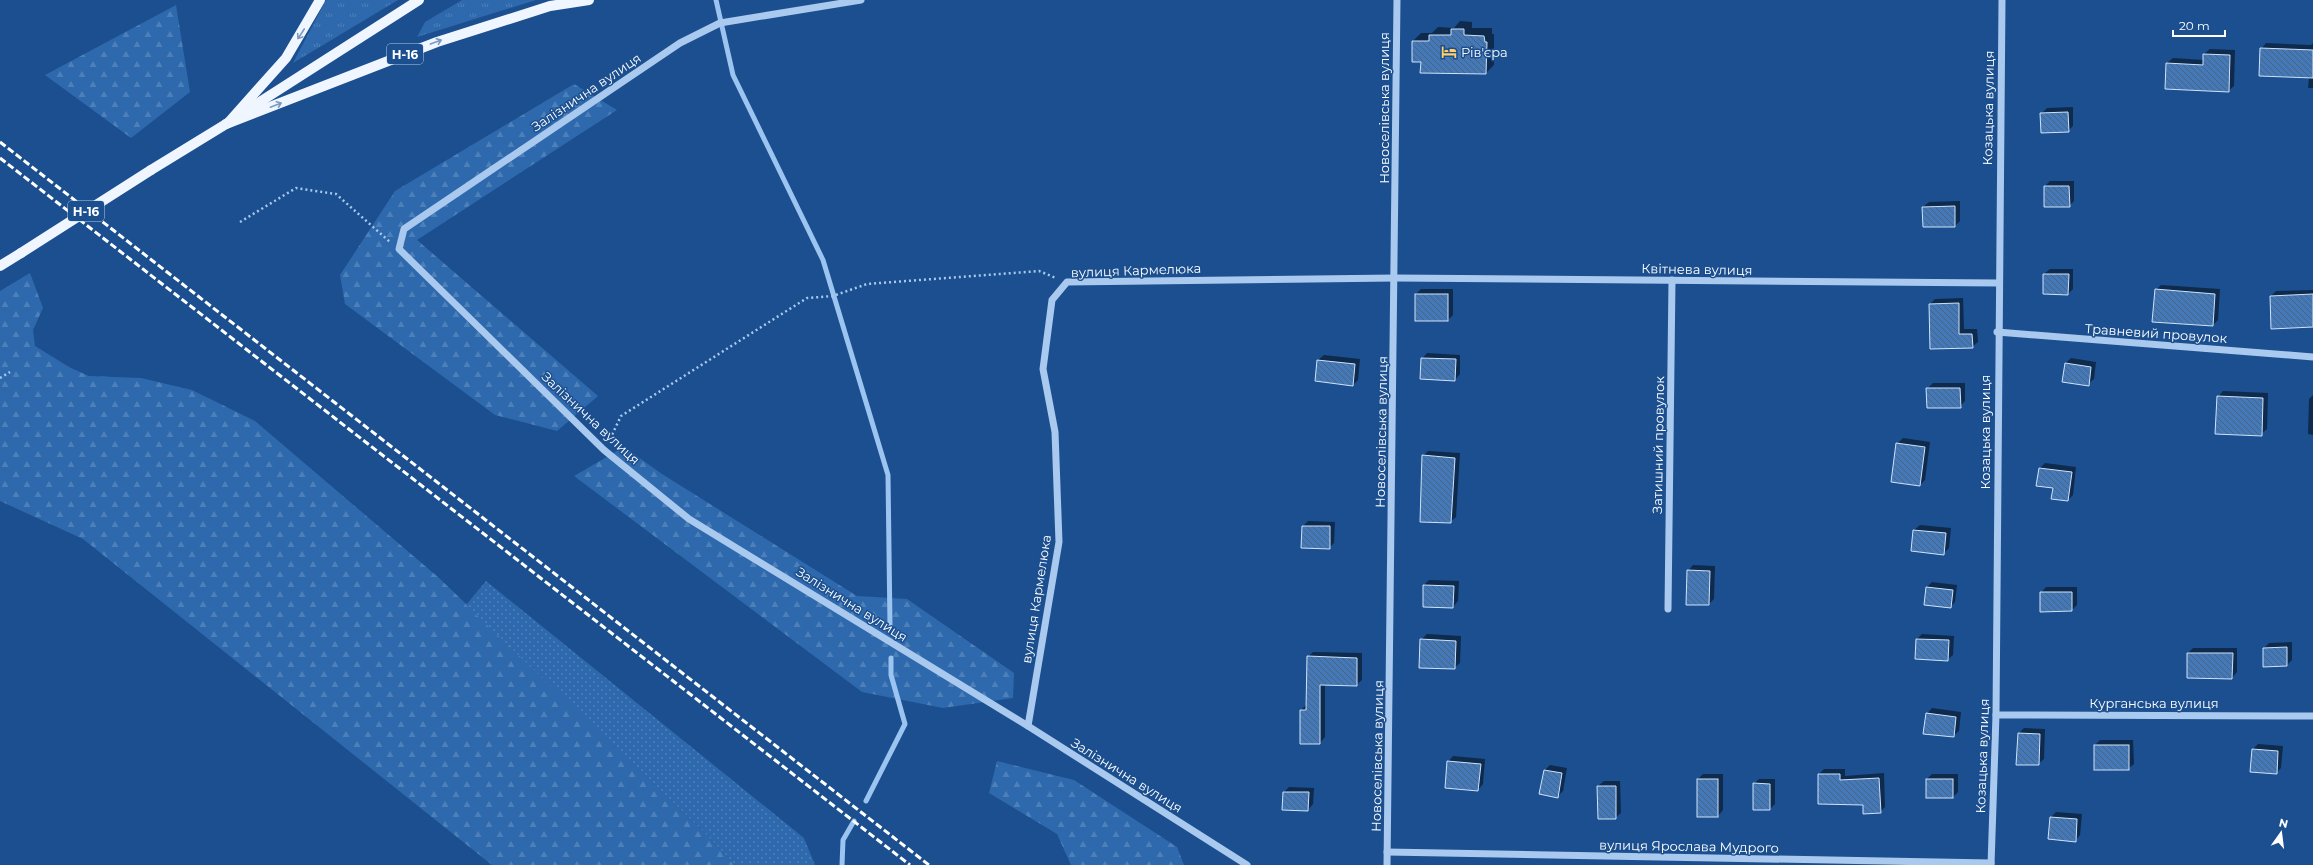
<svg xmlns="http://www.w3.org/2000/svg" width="2313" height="865" viewBox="0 0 2313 865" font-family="Montserrat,sans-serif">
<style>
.grass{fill:url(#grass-tufts)}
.forest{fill:url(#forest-firs)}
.garden{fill:url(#garden-dots)}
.shadow{fill:#0007}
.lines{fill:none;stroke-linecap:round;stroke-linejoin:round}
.stream{stroke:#9cc4f0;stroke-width:5}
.building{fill:url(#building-back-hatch);stroke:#cfe3fa}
.path{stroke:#a9c9ee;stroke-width:2.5;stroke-dasharray:2 3;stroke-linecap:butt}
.minor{stroke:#a9c9ee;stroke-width:7}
.major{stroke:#f0f6ff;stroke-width:10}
.rail{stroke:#fff;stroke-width:3;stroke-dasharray:7 3;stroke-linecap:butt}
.major-bridge{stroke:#f0f6ff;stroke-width:10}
.oneway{stroke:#7b9ac1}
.labels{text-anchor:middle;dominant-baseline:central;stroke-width:3;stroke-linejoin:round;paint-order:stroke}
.shield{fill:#1b4f8f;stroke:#bbcadd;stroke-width:1}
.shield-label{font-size:12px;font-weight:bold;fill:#fff}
.poi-label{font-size:13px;fill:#fff;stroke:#1b4f8f;text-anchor:start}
.street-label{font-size:13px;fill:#fff;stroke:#1b4f8f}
</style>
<defs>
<pattern id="grass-tufts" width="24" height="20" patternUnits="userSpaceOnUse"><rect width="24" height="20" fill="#2e69ad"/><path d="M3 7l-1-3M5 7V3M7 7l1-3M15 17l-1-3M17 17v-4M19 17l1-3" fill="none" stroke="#4d80b9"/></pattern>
<pattern id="forest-firs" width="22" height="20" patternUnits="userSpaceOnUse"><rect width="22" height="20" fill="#2e69ad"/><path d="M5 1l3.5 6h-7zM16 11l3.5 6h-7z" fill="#4d80b9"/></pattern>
<pattern id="garden-dots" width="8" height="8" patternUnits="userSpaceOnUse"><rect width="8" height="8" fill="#2e69ad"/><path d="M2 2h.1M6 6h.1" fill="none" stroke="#4d80b9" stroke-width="1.8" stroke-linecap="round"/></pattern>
<pattern id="building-back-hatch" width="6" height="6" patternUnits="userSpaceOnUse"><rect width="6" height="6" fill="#4478b7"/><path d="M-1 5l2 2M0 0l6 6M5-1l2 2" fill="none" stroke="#486282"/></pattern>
</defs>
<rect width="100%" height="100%" fill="#1b4f8f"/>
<!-- grass -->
<g class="grass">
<path d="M326 0H398L293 63Z"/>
<path d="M462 0H536L417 37 425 22Z"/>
</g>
<!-- forest -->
<g class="forest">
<path d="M176 5 190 92 131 138 45 75Z"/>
<path d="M574 84 617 110 417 240 598 396 557 431 495 415 345 304 340 275 395 191Z"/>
<path d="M30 273 43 308 33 330 35 346 69 367 89 376 141 378 192 390 255 421 438 577 702 830 735 865H492L83 539 0 501V291Z"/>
<path d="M624 447 662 474 857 596 907 599 1014 673 1013 698 943 708 862 692 574 476Z"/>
<path d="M997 761 1074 780 1177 847 1184 865H1071L1057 834 989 793Z"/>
</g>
<!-- garden -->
<path class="garden" d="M486 581 804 838 815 865H735L702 830 466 605Z"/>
<!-- shadow -->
<g class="shadow">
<path d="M1460 21 1472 22V28H1492V34H1494V65L1486 73 1421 72 1422 61 1413 41 1421 33H1432L1438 27 1454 28Z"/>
<path d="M2266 43 2311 45 2313 43V88H2308L2309 77 2261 49Z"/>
<path d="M2210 49 2235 50 2234 86 2228 91 2167 63 2173 58 2204 60V54Z"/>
<path d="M2073 107V126L2068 131 2041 114 2047 108Z"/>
<path d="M2050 181H2074V201L2069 206 2045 186Z"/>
<path d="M1960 201V221L1955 226H1924L1923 207 1929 202Z"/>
<path d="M2050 269H2073V289L2068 294 2044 274Z"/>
<path d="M2161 285 2220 289 2218 320 2213 325 2156 290Z"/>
<path d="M1421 289H1453V315L1448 320H1416V294Z"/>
<path d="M2313 290V326L2271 296 2276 291Z"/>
<path d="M1963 298 1964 329H1977L1978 342 1972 347 1931 348 1930 304 1935 299Z"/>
<path d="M1427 353 1460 355V374L1455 380 1422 359Z"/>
<path d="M1324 355 1360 359 1358 380 1353 385 1318 360Z"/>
<path d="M2071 358 2096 362 2094 379 2088 384 2066 363Z"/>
<path d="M1933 383H1965V401L1960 407 1927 389Z"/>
<path d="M2223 391 2268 393 2267 429 2261 434 2218 397Z"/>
<path d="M2313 395V435L2308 434 2309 399Z"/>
<path d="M1903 438 1930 442 1925 480 1920 485 1897 444Z"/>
<path d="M1428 451 1460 453 1456 517 1450 522 1423 456Z"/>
<path d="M2045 463 2076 467 2073 495 2068 500 2054 487 2038 485 2040 468Z"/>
<path d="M1308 521 1335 522 1334 543 1329 548 1303 526Z"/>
<path d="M1920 525 1951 528 1949 548 1943 554 1912 550 1914 530Z"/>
<path d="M1693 565 1715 566 1714 599 1709 604H1687L1688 571Z"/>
<path d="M1429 580 1459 581 1458 601 1453 607 1424 585Z"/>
<path d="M1932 582 1957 585 1955 602 1950 607 1927 587Z"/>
<path d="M2046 587H2077V605L2072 610 2041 593Z"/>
<path d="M1427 634 1461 636 1460 663 1454 668 1421 640Z"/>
<path d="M1922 634 1954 636 1953 655 1947 660 1917 639Z"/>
<path d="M2292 642V660L2287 665 2264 666V648L2269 643Z"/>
<path d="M2193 648H2237V672L2232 678 2188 653Z"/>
<path d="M1313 652 1362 653V680L1356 685 1325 684V737L1320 743H1301V710L1306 705 1308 657Z"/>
<path d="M1932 708 1961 712 1959 731 1953 736 1927 714Z"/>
<path d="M2024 728 2045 729 2044 759 2038 764 2019 733Z"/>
<path d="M2100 740H2133L2134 764 2128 769 2095 745Z"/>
<path d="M2258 744 2283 746 2281 768 2276 773 2251 771 2253 749Z"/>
<path d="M1453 756 1485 759 1483 784 1478 790 1448 762Z"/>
<path d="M1550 765 1567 768 1563 791 1557 797 1545 770Z"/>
<path d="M1824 769H1845V776L1884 773 1885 807 1880 812 1864 804 1819 774Z"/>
<path d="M1703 774H1723V810L1718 816H1698V779Z"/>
<path d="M1932 774H1958V792L1953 797H1927V779Z"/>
<path d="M1759 779H1775V804L1770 809 1754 784Z"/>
<path d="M1604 781H1620L1621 813 1615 818 1598 786Z"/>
<path d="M1289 787 1314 788 1313 804 1308 810 1284 792Z"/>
<path d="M2056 812 2082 814 2080 835 2075 841 2051 817Z"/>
</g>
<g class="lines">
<!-- stream -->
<g class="stream">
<path d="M716 0 733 75 823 260 888 475 890 626"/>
<path d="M866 801 905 724 891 675V658"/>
<path d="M842 865 843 840 854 821"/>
</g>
</g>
<!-- building -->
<g class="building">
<path d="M1451 29H1464V35L1484 36 1485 42H1487L1486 74 1420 73 1421 62H1412V41H1429V35H1451Z"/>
<path d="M2260 48 2313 50V78L2259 76Z"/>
<path d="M2203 54 2230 55 2229 92 2165 89 2166 63 2203 65Z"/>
<path d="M2068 112 2069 132 2041 133 2040 113Z"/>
<path d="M2044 186H2069L2070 207H2044Z"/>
<path d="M1955 206V227H1923L1922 207Z"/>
<path d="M2043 274H2069L2068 295 2043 294Z"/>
<path d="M2155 289 2215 294 2213 326 2152 322Z"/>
<rect x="1415" y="294" width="33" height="27"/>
<path d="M2313 294V327L2271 329 2270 296Z"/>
<path d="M1959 303V334H1972L1973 348 1930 349 1929 304Z"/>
<path d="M1421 358 1456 359 1455 381 1420 379Z"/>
<path d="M1317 360 1355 364 1353 386 1315 381Z"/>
<path d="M2065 363 2091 367 2089 386 2062 382Z"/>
<path d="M1926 388H1960L1961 408H1927Z"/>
<path d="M2217 396 2263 398 2262 436 2215 434Z"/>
<path d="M1896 443 1925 447 1920 486 1891 482Z"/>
<path d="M1422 455 1455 458 1451 523 1420 522Z"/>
<path d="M2039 468 2072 472 2068 501 2051 499 2053 488 2036 486Z"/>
<path d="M1302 526H1330V549L1301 548Z"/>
<path d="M1913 530 1946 533 1944 555 1911 551Z"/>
<path d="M1687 570 1710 571 1709 605H1686Z"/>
<path d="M1423 585 1454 586 1453 608 1423 607Z"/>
<path d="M1926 587 1953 590 1951 608 1924 605Z"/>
<path d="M2040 592H2072V611L2040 612Z"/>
<path d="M1420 639 1456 641 1455 669 1419 668Z"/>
<path d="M1916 639 1949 640 1948 661 1915 659Z"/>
<path d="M2287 647V666L2263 667V648Z"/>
<path d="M2187 653H2233L2232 679 2187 678Z"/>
<path d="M1307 656 1357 658V686L1320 685V744H1300V710H1306Z"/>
<path d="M1926 713 1956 717 1954 737 1923 734Z"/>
<path d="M2018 733 2040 734 2039 765H2016Z"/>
<rect x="2094" y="745" width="35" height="25"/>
<path d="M2252 749 2278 751 2277 774 2250 772Z"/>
<path d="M1447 761 1481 764 1478 791 1445 788Z"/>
<path d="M1544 770 1562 773 1558 798 1539 794Z"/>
<path d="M1818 774H1840V780L1879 778 1881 813 1863 814V805L1818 804Z"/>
<rect x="1697" y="779" width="21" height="38"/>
<rect x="1926" y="779" width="27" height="19"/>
<path d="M1753 783 1770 784V810H1753Z"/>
<path d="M1597 786H1616V819H1598Z"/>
<path d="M1283 792H1309L1308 811 1282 810Z"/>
<path d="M2050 817 2077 819 2076 842 2048 839Z"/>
</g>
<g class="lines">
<!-- path -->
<g class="path">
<path d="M240 222 296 188 336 194 390 242"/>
<path d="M0 378 10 372"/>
<path d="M610 439 621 416 807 298 833 296 867 284 1039 271 1056 278"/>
</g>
<!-- minor -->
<g class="minor">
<path d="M861 0 720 23 680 43 404 229 399 249 604 450 689 519 1028 726 1247 865"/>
<path d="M1997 332 2313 357"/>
<path d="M1668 609 1672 280"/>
<path d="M1996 715 2313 716"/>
<path d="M1028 726 1059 542 1055 432 1043 369 1052 300 1067 282 1395 278 1998 283"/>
<path d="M1387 852 1991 863"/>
<path d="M1387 865 1397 0"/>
<path d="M1991 865 1996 715 2002 0"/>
</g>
<!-- major -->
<g class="major">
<path d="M244 112 419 0"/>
<path d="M228 123 286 58 320 0"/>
<path d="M226 124 437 42 550 6 589 0"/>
<path d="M151 170 231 121"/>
<path d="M0 266 21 253"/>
</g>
<!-- rail -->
<g class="rail">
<path d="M0 142 929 865"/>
<path d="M0 158 910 865"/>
</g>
<!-- major-bridge -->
<path class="major-bridge" d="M21 253 151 170"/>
</g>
<!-- one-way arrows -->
<defs><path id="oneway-shaft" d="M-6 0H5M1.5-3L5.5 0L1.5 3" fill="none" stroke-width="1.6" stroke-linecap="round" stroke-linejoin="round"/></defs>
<g class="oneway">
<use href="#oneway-shaft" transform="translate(301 34) rotate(123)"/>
<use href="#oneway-shaft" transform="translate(436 42) rotate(-20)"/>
<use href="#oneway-shaft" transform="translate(276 105) rotate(-21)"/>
</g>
<!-- icons -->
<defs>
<g id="hotel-bare" transform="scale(1.2)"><path d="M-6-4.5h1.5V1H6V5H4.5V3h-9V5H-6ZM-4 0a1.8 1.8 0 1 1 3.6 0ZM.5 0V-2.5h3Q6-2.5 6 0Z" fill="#ffd166" stroke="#1b4f8f" stroke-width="2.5" paint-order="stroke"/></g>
</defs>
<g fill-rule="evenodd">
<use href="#hotel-bare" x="1449" y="52"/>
</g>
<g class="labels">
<!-- shield labels -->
<g class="shield">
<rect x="387" y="44" width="36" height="20" rx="3"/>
<rect x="68" y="201" width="36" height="20" rx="3"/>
</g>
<g class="shield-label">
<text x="405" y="54">Н-16</text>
<text x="86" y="211">Н-16</text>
</g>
<!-- poi labels -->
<g class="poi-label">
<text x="1461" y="52">Рів'єра</text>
</g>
<!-- street labels -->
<g class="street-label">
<text transform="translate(586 92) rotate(-34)">Залізнична вулиця</text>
<text transform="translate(1384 108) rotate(-90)">Новоселівська вулиця</text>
<text transform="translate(1988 108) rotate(-89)">Козацька вулиця</text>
<text transform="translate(1697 269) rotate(1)">Квітнева вулиця</text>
<text transform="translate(1136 270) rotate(-2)">вулиця Кармелюка</text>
<text transform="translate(2156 333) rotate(4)">Травневий провулок</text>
<text transform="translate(591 418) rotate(43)">Залізнична вулиця</text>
<text transform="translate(1381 432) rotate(-89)">Новоселівська вулиця</text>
<text transform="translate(1985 432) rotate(-90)">Козацька вулиця</text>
<text transform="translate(1658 445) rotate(-89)">Затишний провулок</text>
<text transform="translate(1036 599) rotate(-81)">вулиця Кармелюка</text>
<text transform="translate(852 604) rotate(32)">Залізнична вулиця</text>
<text x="2154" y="703">Курганська вулиця</text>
<text transform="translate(1377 756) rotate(-89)">Новоселівська вулиця</text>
<text transform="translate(1982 756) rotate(-88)">Козацька вулиця</text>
<text transform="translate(1127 775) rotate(32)">Залізнична вулиця</text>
<text transform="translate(1689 846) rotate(1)">вулиця Ярослава Мудрого</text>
</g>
</g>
<!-- north arrow -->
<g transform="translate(2281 833) rotate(14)" stroke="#1b4f8f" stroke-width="3" paint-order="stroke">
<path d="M0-3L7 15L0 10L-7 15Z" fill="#ffffff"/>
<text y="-6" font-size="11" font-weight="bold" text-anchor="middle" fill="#ffffff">N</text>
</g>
<!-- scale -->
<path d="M2173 30v6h52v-6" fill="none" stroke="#ffffff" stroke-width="2"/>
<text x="2179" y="30" font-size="12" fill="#ffffff" stroke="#1b4f8f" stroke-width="3" paint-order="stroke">20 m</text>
</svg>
